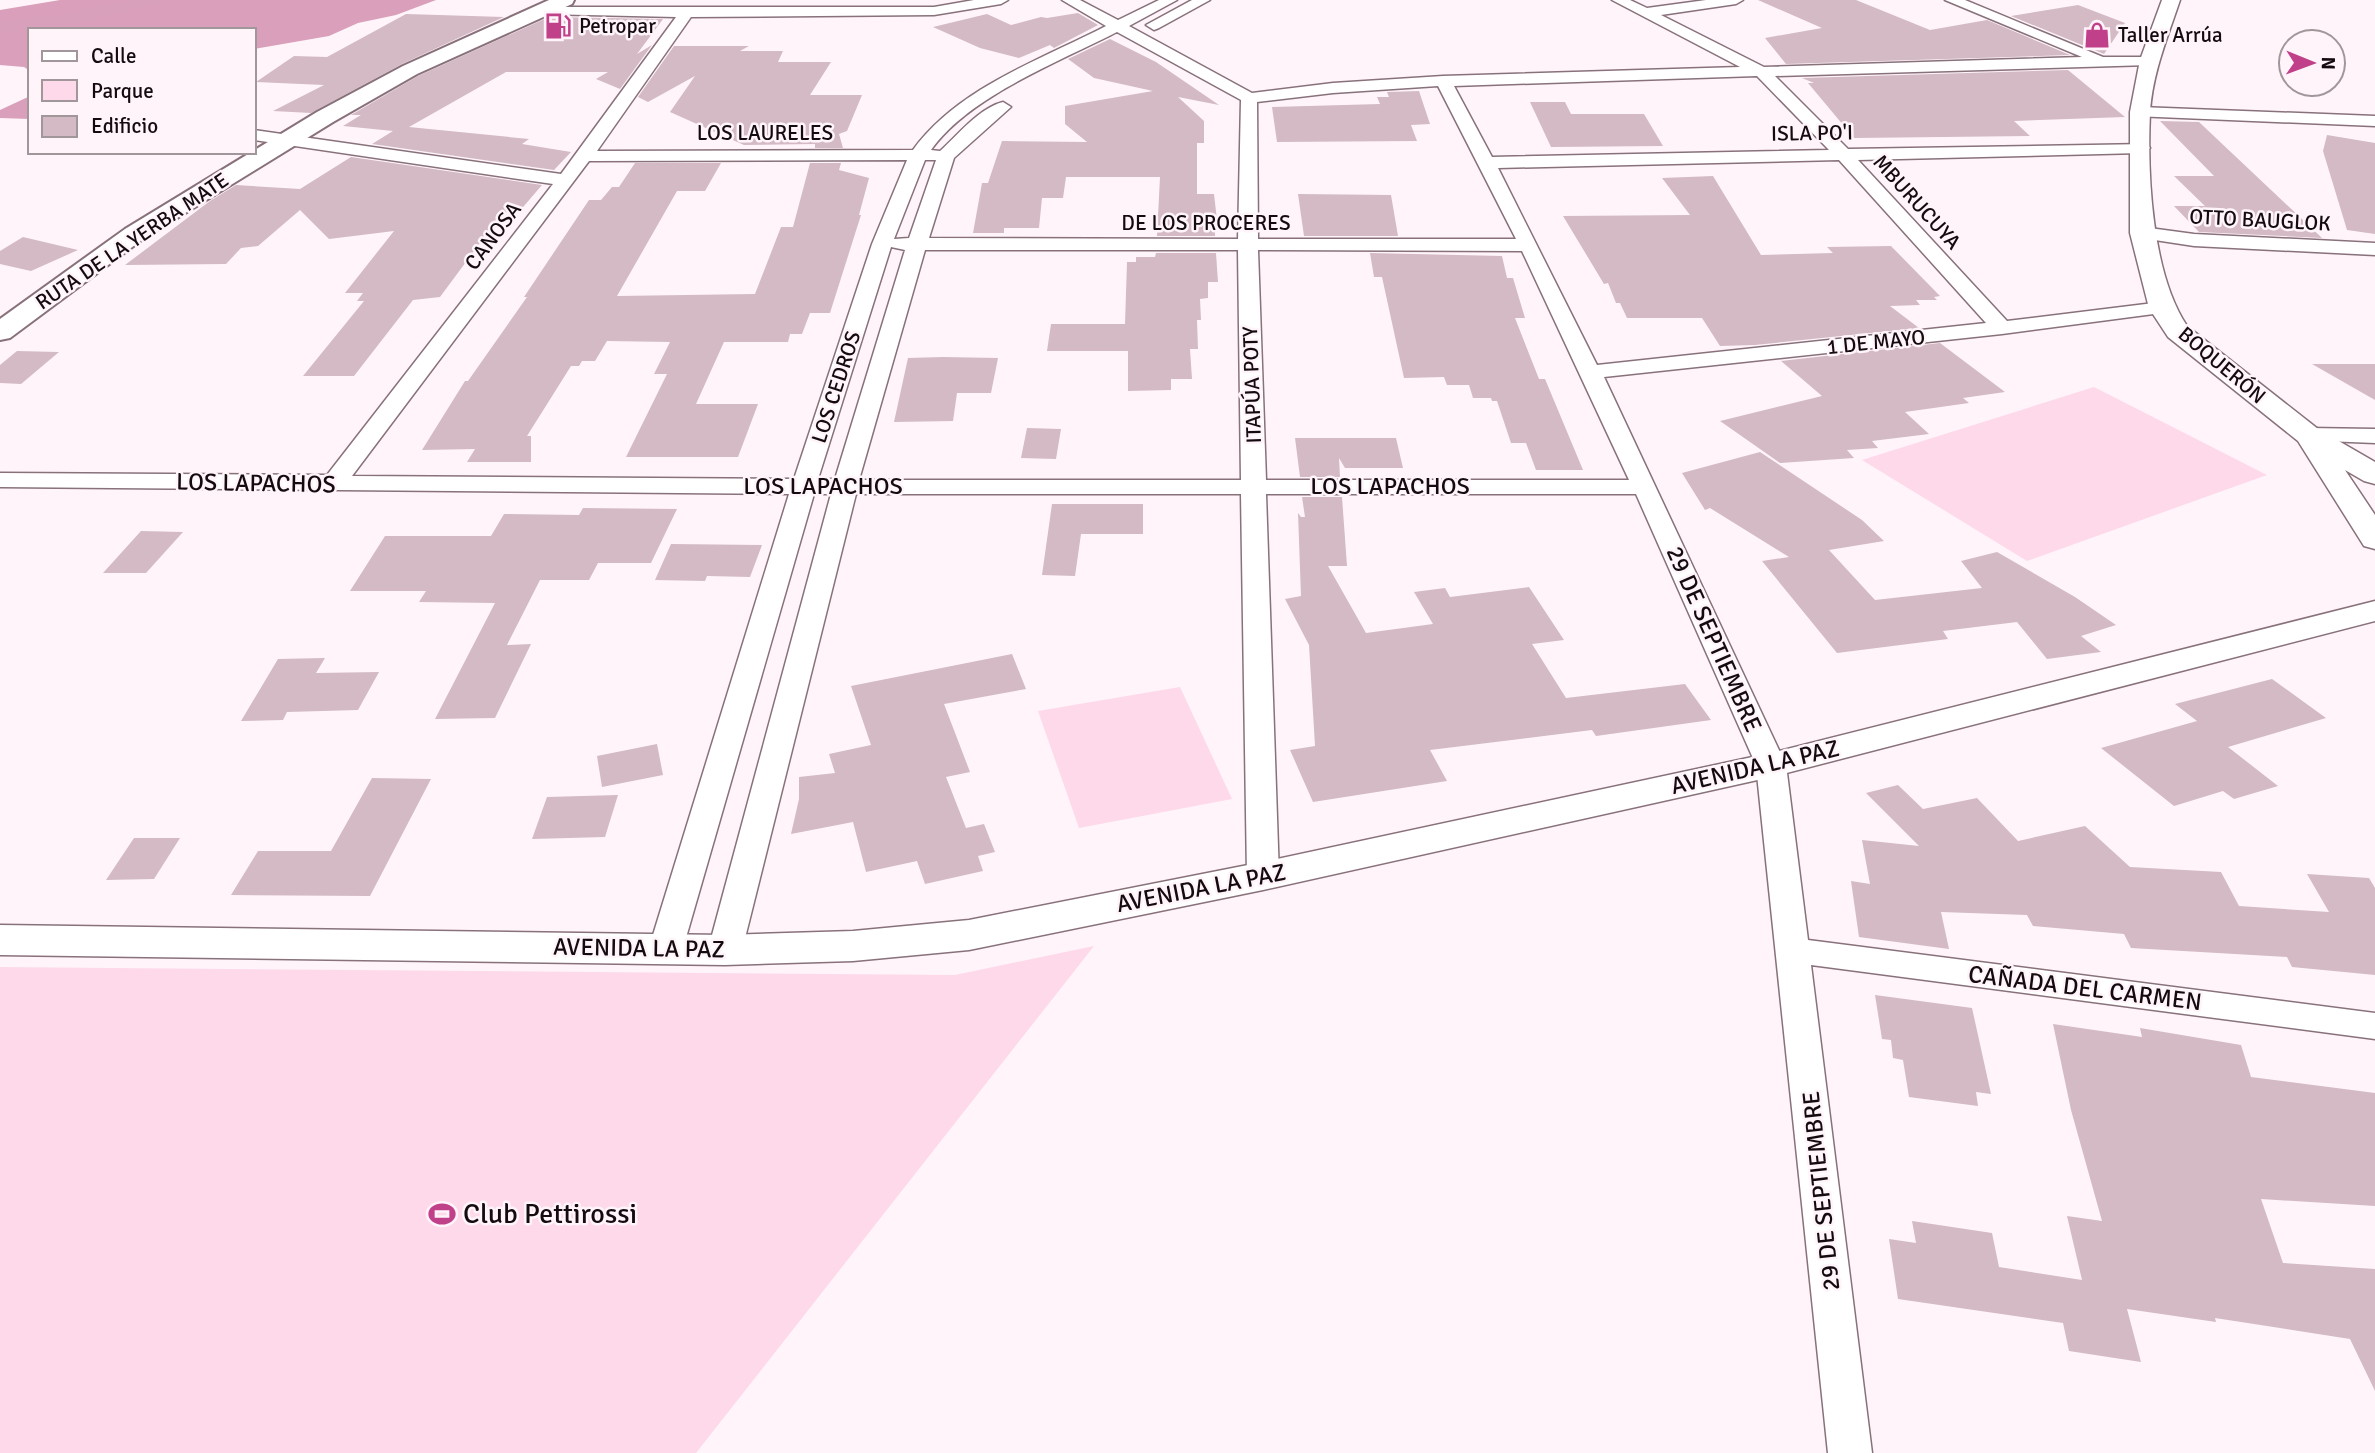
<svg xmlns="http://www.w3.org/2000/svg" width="2375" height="1453" viewBox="0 0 2375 1453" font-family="Signika,sans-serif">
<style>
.green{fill:#fed9ea}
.forest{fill:#d99fbb}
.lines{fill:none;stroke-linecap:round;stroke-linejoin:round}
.canal{fill:#d9a0bb;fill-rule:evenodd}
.building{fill:#d3bac5}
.minor-casing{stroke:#88717b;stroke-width:3}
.tertiary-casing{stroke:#88717b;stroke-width:3}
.secondary-casing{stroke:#88717b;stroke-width:4}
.minor{fill:#fff;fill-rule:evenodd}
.tertiary{fill:#fff;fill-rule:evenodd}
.secondary{fill:#fff;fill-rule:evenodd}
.labels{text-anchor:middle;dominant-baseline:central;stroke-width:5;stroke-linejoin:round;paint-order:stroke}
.far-poi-label{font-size:21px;fill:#130b0f;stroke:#fff4f9;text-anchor:start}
.far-street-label{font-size:21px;fill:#130b0f;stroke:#fff4f9}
.street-label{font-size:24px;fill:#130b0f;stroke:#fff4f9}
.near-poi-label{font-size:28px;fill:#130b0f;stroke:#fff4f9;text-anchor:start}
</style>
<rect width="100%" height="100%" fill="#fff4f9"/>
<!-- green -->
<g class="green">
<path d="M2094 387 2267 475 2027 561 1862 460Z"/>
<path d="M1180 687 1232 799 1079 828 1038 711Z"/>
<path d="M1094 946 696 1453H0V967L955 975Z"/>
</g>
<!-- forest -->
<g class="forest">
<path d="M60 0H436L396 15 358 23 329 36 254 49V30H30V71L24 67 0 65V10Z"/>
<path d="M30 92V119L0 118V110L28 97Z"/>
</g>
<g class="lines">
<!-- canal -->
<path class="canal" d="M128 0H160L157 4 68 26 0 34V22L68 14Z"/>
</g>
<!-- building -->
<g class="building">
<path d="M1758 0H1856L1930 30 1987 20 2070 55 1786 64 1765 38 1822 28Z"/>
<path d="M2078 5 2125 23 2104 54 2011 16Z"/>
<path d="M1078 13 1098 25 1054 48 1050 45 1019 58 980 48 933 27 987 14 1011 25 1041 17 1047 18Z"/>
<path d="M406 14 504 17 402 64 311 113 273 111 324 85 256 82 294 56 327 57Z"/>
<path d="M549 17 663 19 637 54 652 45 620 89 596 79 608 72H506L409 127 529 139 522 144 571 152 554 170 372 144 393 131 343 126 361 115H351L418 76Z"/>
<path d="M1110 39 1156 62 1219 105 1178 97 1204 121V143H1197V194H1214L1218 229H1215V236H1157L1160 177H1066L1063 198H1042L1039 228H1004V233H973L982 183H988L1002 141 1087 142 1065 124V106L1153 91 1094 78 1068 59Z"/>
<path d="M674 46H749L740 51H783L778 62H831L810 95H862L847 131 839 134 843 148H815V144L744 145 670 112 695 76 648 102 638 97Z"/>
<path d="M2068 70 2125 117 2014 121 2030 136 1854 138 1808 83H1814L1802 78Z"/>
<path d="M1419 91 1430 124 1411 125 1417 141 1277 142 1272 107 1380 104 1377 97H1389L1387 92Z"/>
<path d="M1530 102H1565L1571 114H1644L1663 146 1551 147Z"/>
<path d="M2160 121 2199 122 2322 238 2199 232 2174 206H2205L2174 176H2214Z"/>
<path d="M2327 135 2375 143V234L2347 230 2323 151Z"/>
<path d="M351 157 542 185 518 213 503 212 440 297 413 300 354 376H303L364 301H357L363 293H345L394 231 329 239 300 210 258 246 241 248 226 264 125 265 210 201 236 185 300 189Z"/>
<path d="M635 163H721L705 191H677L617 296 755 294 781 227H793L810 163H841L839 170 869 178 859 215H861L830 313H810L802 334H790L788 342H724L696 404H758L738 457H626L667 374H654L670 342 607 341 595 361H582L579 366H571L527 436H531V462H467L475 449 422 450 465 381H468L527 297H524L589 200H601L612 187H619Z"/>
<path d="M1713 176 1761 255 1833 253 1827 247 1891 246 1940 296 1934 297 1937 300H1916L1920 305 1890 306 1919 328 1755 345 1720 346 1702 318H1627L1620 303H1616L1608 283 1604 284 1563 216 1690 215 1662 178Z"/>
<path d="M1298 194 1391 195 1398 236H1304Z"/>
<path d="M23 237 78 250 31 271 0 264V251Z"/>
<path d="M1156 253H1216L1218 282H1208V298L1200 299 1201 320H1197L1198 349H1190L1192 379H1171V390L1128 391V351H1047L1051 324H1125L1127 262H1136V257H1155Z"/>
<path d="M1370 253 1502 256 1507 278H1513L1525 318H1515L1539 379H1545L1583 470H1536L1526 443H1511L1497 401H1492L1491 398H1473L1469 385H1447L1444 377 1404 378 1382 277H1374Z"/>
<path d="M1940 343 2005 392 1963 398 1969 403 1905 412 1929 434 1872 441 1878 448 1847 450 1854 458 1780 463 1720 421 1822 396 1781 361Z"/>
<path d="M17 351 59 352 21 384 0 383V365Z"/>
<path d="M908 358 943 357 998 358 991 393H957L953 421 894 422Z"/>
<path d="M2312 364H2375V400Z"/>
<path d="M1027 428 1061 429 1056 459 1021 458Z"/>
<path d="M1295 438H1396L1403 468H1345L1339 458 1340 477H1300Z"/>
<path d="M1760 452 1862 520 1884 541 1829 550 1875 600 1982 588 1961 561 1997 552 2075 597 2116 625 2081 636 2101 652 2047 659 2017 622 1943 631 1948 639 1837 653 1762 561 1789 557 1710 508 1705 510 1682 473Z"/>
<path d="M1302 497H1342L1347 566H1328L1366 633 1433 624 1414 592 1445 588 1450 597 1529 587 1564 640 1532 644 1566 698 1685 684 1711 720 1596 736 1592 730 1430 750 1447 781 1313 802 1290 750 1315 746 1309 645 1285 599 1301 596 1298 513 1301 517H1305Z"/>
<path d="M1052 504H1143V534H1081L1075 576 1042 575Z"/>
<path d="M583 508 677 509 651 563H598L589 580H540L507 645 531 644 495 718 435 719 495 603 419 602 426 591H350L385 536H491L504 514 579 515Z"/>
<path d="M141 531 183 532 146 573H103Z"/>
<path d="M671 544 762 545 750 577 707 576 705 581 655 580Z"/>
<path d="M1012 654 1026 689 944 704 970 772 946 777 966 828 984 824 995 852 978 856 983 871 925 884 917 861 866 872 853 822 791 834 799 799V777L835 773 829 754 871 745 851 686Z"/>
<path d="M325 658 316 673 379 672 358 710 287 712 283 720 241 721 278 659Z"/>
<path d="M2272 679 2326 718 2228 747 2278 786 2234 799 2223 791 2174 806 2101 748 2197 721 2175 704Z"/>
<path d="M657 744 663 775 602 787 597 756Z"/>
<path d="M372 778 431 779 370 896 231 895 258 851H331Z"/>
<path d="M1898 785 1923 809 1977 798 2018 841 2085 826 2130 867 2221 872 2239 906 2329 912 2307 874 2369 878 2375 888V975L2292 967 2287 957 2131 948 2124 934 2033 926 2027 915 1941 912 1949 949 1859 937 1851 881 1870 884 1862 840 1919 846 1866 793Z"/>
<path d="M618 795 605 837 532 839 547 797Z"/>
<path d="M134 838H180L154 879 106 880Z"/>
<path d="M1875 995 1972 1008 1991 1094 1976 1092 1978 1106 1909 1097 1903 1060 1893 1058 1891 1040 1882 1039Z"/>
<path d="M2053 1024 2142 1037 2140 1028 2241 1045 2251 1077 2375 1093V1206L2261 1199 2283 1263 2375 1269V1391L2350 1339 2215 1318 2216 1322 2127 1309 2141 1362 2069 1351 2063 1323 1898 1299 1889 1239 1916 1243 1912 1221 1992 1233 1999 1267 2082 1280 2067 1216 2102 1221 2071 1110Z"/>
</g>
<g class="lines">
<!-- minor casing -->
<g class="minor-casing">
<g id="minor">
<path d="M974 0H1008L1001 4 934 15 691 17 597 151 913 150C958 88 1040 60 1106 26L1062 0H1080L1118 20 1159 0H1177L1129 26 1252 93 1333 83 1443 76 1740 67 1612 0H1630L1647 8 1706 0H1743L1736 4 1661 15 1764 67 2082 57 1945 0H1965L2103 57H2156L2158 60 2150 65 1775 76 1848 149 2147 144 2150 148 2141 153 1858 160 2007 321 2162 302 2169 304 2173 308 2169 312 2002 334 1604 377 1786 765 1808 940 2375 1013V1039L1811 965 1872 1453H1828L1756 765 1636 494H1266L1279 876 1275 884 1263 887 1251 884 1247 876 1241 494H856L742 950 737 959 725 962 713 959 708 950 831 494H814L683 948 678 957 666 960 654 957 649 948 789 494 0 487V473L327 475 553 184 254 140V130L561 174 676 17 542 14 537 13 535 10 537 7H934ZM1117 32 1241 100 1238 239 929 238 954 158 1011 107 1003 102C979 108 958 135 940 151L931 150C969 96 1059 62 1117 32ZM1757 76 1829 150 1492 157 1454 86ZM1438 86 1516 239H1258L1257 102 1333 93ZM907 160 872 244 794 479 352 476 589 161ZM925 160H936L909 238 894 239ZM1839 160 1986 323 1597 365 1498 168ZM891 247 905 250 835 479H818ZM925 250H1238L1241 480H859ZM1258 250 1522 251 1629 480H1266Z"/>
<path d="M1192 0H1210L1159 28 1154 30 1146 25Z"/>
<path d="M2140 107 2375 116V126L2134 116 2132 112 2134 108Z"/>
<path d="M2142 227 2194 234 2375 243V255L2194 246 2135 237 2132 233 2135 229Z"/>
<path d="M2308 428 2375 429V443L2300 440 2296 435 2300 430Z"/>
</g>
</g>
<!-- tertiary casing -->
<g class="tertiary-casing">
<g id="tertiary">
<path d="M2162 0H2180C2168 36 2152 74 2150 113 2147 175 2152 274 2187 326L2318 429 2375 462V484L2364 481 2345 470 2375 515V549L2364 546 2298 441 2168 337 2149 308 2130 233V112L2140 60Z"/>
<path d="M2375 601V621L1771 777 1263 890 969 950 853 961 725 965 0 955V925L725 935 853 931 969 920 1263 862 1771 753Z"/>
</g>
</g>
<!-- secondary casing -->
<g class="secondary-casing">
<path id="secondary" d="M549 0H574L572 4 417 74 333 122 143 239 10 338 0 340V319L125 229 317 112 403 66Z"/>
</g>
<!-- minor -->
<use href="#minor" class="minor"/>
<!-- tertiary -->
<use href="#tertiary" class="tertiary"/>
<!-- secondary -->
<use href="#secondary" class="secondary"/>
</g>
<!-- icons -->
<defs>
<g id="fuel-bare" transform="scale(2.1)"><path d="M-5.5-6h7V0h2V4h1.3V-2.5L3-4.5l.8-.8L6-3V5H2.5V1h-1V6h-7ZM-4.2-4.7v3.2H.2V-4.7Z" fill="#c1408a" stroke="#fff4f9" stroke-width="2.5" paint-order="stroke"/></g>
<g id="shop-bare" transform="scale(2.1)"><path d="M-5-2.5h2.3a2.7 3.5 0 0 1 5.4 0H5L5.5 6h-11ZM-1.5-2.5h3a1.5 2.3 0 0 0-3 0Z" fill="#c1408a" stroke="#fff4f9" stroke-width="2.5" paint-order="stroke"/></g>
<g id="stadium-bare" transform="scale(2.1)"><path d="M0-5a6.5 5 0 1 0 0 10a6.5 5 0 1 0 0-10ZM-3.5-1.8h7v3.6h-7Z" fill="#c1408a" stroke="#fff4f9" stroke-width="2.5" paint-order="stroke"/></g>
</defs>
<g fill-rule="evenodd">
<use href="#fuel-bare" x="558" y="26"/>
<use href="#shop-bare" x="2097" y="35"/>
<use href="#stadium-bare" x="442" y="1214"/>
</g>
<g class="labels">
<!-- far-poi labels -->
<g class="far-poi-label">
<text x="579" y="26">Petropar</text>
<text x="2118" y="35">Taller Arrúa</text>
</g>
<!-- far-street labels -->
<g class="far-street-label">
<text x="765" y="133">LOS LAURELES</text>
<text transform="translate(1812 133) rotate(-1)">ISLA PO'I</text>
<text transform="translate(1917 202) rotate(48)">MBURUCUYA</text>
<text transform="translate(2260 220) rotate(3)">OTTO BAUGLOK</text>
<text x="1206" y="223">DE LOS PROCERES</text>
<text transform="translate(493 236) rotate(-53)">CANOSA</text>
<text transform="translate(132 241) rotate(-34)">RUTA DE LA YERBA MATE</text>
<text transform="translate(1876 342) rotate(-6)">1 DE MAYO</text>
<text transform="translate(2222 365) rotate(40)">BOQUERÓN</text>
<text transform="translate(1252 385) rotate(-92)">ITAPÚA POTY</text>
<text transform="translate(836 387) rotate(-72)">LOS CEDROS</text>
</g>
<!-- street labels -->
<g class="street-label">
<text transform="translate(256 483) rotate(1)">LOS LAPACHOS</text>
<text x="823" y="486">LOS LAPACHOS</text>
<text x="1390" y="486">LOS LAPACHOS</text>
<text transform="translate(1714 639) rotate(66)">29 DE SEPTIEMBRE</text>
<text transform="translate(1755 767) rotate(-13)">AVENIDA LA PAZ</text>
<text transform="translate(1201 888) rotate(-11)">AVENIDA LA PAZ</text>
<text transform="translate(639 948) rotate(1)">AVENIDA LA PAZ</text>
<text transform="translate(2085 988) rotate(7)">CAÑADA DEL CARMEN</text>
<text transform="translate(1821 1191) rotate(-96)">29 DE SEPTIEMBRE</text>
</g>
<!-- near-poi labels -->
<g class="near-poi-label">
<text x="463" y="1214">Club Pettirossi</text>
</g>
</g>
<!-- legend -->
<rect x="28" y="28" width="228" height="126" fill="#fff4f9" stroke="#a1979b" stroke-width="2"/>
<rect x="42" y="51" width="35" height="10" fill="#ffffff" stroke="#a1979b" stroke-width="2"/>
<text x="91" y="63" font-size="21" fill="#130b0f">Calle</text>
<rect x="42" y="80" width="35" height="21" fill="#fed9ea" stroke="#a1979b" stroke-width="2"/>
<text x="91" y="98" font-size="21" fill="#130b0f">Parque</text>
<rect x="42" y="116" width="35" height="21" fill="#d3bac5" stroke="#a1979b" stroke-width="2"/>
<text x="91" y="133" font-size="21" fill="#130b0f">Edificio</text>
<!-- north arrow -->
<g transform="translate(2312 63) rotate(91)"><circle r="33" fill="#fff4f9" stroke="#a1979b" stroke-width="2"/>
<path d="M0-5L12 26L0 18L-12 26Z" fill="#c1408a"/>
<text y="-10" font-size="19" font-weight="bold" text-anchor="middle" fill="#130b0f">N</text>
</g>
</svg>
